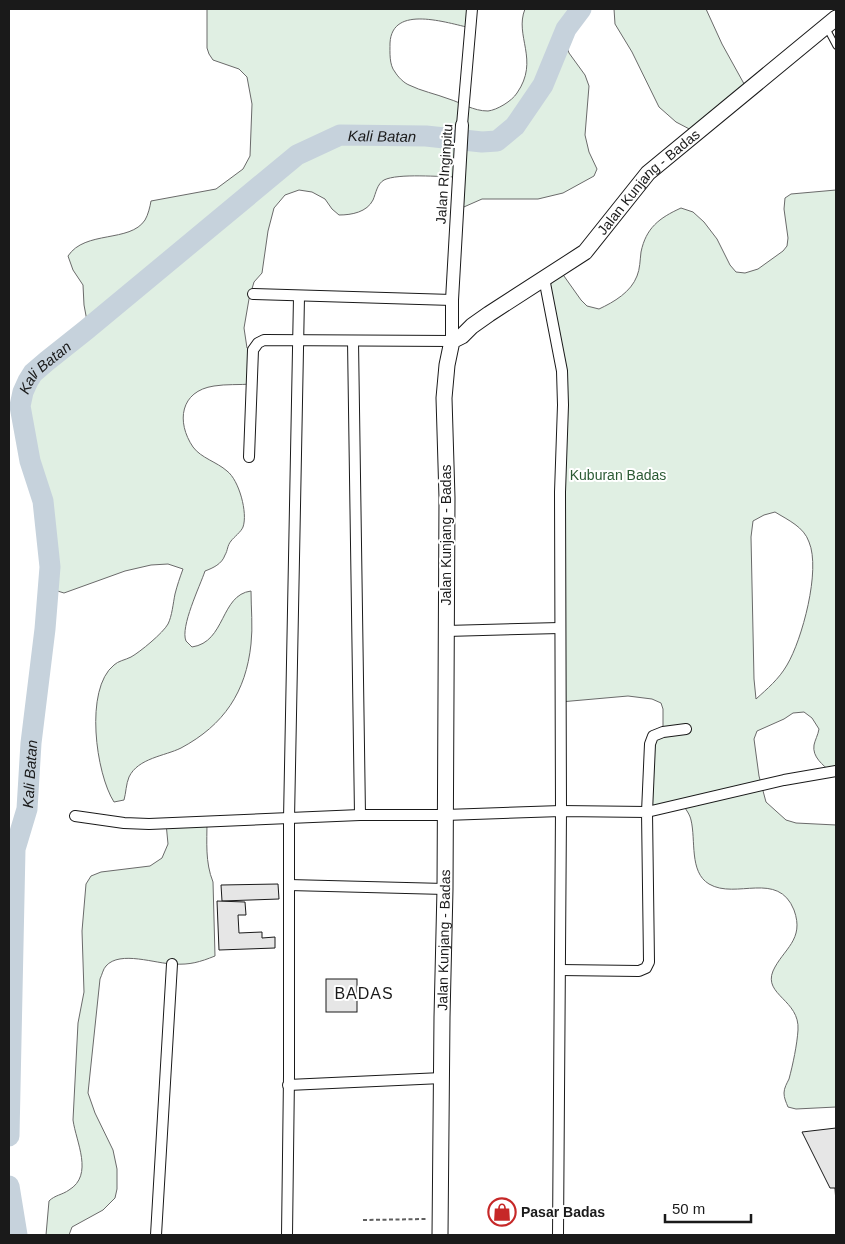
<svg xmlns="http://www.w3.org/2000/svg" width="845" height="1244" viewBox="0 0 845 1244" font-family="Helvetica,sans-serif">
<style>
.green{fill:#e0efe3;stroke:#6a6a6a;fill-rule:evenodd}
.lines{fill:none;stroke-linecap:round;stroke-linejoin:round}
.river{stroke:#c6d2dc;stroke-width:21}
.building{fill:#e6e6e6;stroke:#1a1a1a}
.service-casing{stroke:#1a1a1a;stroke-width:7}
.minor-casing{stroke:#1a1a1a;stroke-width:12}
.tertiary-casing{stroke:#1a1a1a;stroke-width:14}
.secondary-casing{stroke:#1a1a1a;stroke-width:17}
.path{stroke:#5f5f5f;stroke-width:2;stroke-dasharray:4 2.5;stroke-linecap:butt}
.service{stroke:#fff;stroke-width:5}
.minor{stroke:#fff;stroke-width:10}
.tertiary{stroke:#fff;stroke-width:12}
.secondary{stroke:#fff;stroke-width:15}
.labels{text-anchor:middle;dominant-baseline:central;stroke-width:4;stroke-linejoin:round;paint-order:stroke}
.street-label{font-size:14px;fill:#1a1a1a;stroke:#fff}
.park-label{font-size:14px;fill:#2b5a34;stroke:#fff}
.poi-label{font-size:14px;font-weight:bold;fill:#1a1a1a;stroke:#fff;text-anchor:start}
.water-label{font-size:15px;font-style:italic;fill:#1a1a1a;stroke:#fff}
.quarter-label{font-size:16px;letter-spacing:1px;fill:#1a1a1a;stroke:#fff}
</style>
<rect width="100%" height="100%" fill="#fff"/>
<!-- green -->
<g class="green">
<path d="M207 9H472L471 28C447 23 392 4 390 43 390 52 389 65 395 72 398 77 404 83 409 85 421 91 436 94 449 99 462 103 473 111 488 111 497 110 512 101 517 93 540 60 514 36 525 9H581L566 29 563 35 569 53 585 75 589 86 585 135 589 152 597 169 594 176 563 193 538 199H482L457 210 458 177C441 177 398 173 384 180 377 184 376 193 373 200 367 212 352 215 339 215L332 209 325 199 312 192 299 190 285 195 274 208 268 231 262 273 254 282 249 299 244 328 247 348 253 350 252 384C239 385 226 384 214 386 180 391 176 422 193 447 201 458 217 462 227 471 239 480 248 513 243 527 241 532 234 537 231 541 227 546 228 550 225 555 222 564 213 568 205 571 200 586 180 627 186 641 188 643 190 645 192 647 226 642 220 595 251 591 251 608 253 627 251 644 246 692 224 725 181 748 165 756 138 758 129 777 126 784 126 793 124 800L114 802C96 774 84 689 114 665 118 661 125 660 131 657 140 652 163 633 168 624 172 616 173 604 175 594 177 586 180 577 183 569L168 564 151 565 125 571 64 593 48 588 50 567 43 501 30 461 20 406 23 392 33 373 86 330 87 321 84 305 83 285 73 270 68 256C85 230 130 243 145 220 148 215 150 207 151 201L216 189 243 169 250 156 252 104 247 77 239 69 213 60 209 54 207 48Z"/>
<path d="M614 9H706L722 44 748 91 697 133 676 122 659 107 632 52 615 24Z"/>
<path d="M836 190V771L831 772C823 765 812 757 814 745 815 740 818 735 819 729L812 718 804 712 793 713 784 719 757 731 754 739 759 776 766 802 786 820 796 823 836 825V1107L796 1109 788 1107C786 1102 784 1098 784 1093 784 1088 787 1083 789 1079 793 1064 797 1045 798 1030 800 1000 763 995 773 971 783 949 805 940 794 910 778 870 736 900 709 884 689 872 696 840 691 820 690 815 686 809 682 804L647 812 650 744 663 732V709L661 703 652 699 628 696 560 702 563 405 544 278 559 269 581 300 587 306 599 309C614 302 631 292 637 276 640 269 640 260 641 252 646 228 659 218 681 208L693 212 704 222 717 239 730 265 736 272 745 273 758 269 783 251 787 246 788 238 784 209 785 198 791 194ZM775 512C788 520 804 527 809 542 821 570 802 640 787 665 779 679 767 689 756 699L754 679 751 537 753 521 764 515Z"/>
<path d="M207 821C207 842 205 862 213 882L215 956C200 962 190 965 174 964 156 964 120 950 106 966 103 969 102 975 100 979L88 1093 95 1113 113 1150 117 1169V1189L115 1198 103 1210 72 1227 69 1235H46L49 1201C55 1195 62 1195 69 1190 94 1175 76 1142 73 1120L78 1023 84 992 82 931 86 884 91 876 101 872 150 866 162 858 168 844 166 823Z"/>
</g>
<g class="lines">
<!-- river -->
<g class="river">
<path id="s1" d="M9 1136 15 849 27 809 31 743 45 629 50 567 43 501 30 461 20 406 23 392 28 381 33 373 47 361 86 330 297 155 340 135 426 136 482 142 497 141 515 126 543 85 566 29 581 9"/>
<path d="M9 1186 17 1235"/>
</g>
</g>
<!-- building -->
<g class="building">
<path d="M278 884 279 899 222 901 221 885Z"/>
<path d="M217 901 245 902 246 915H238L239 933 262 932V938L275 937V948L219 950Z"/>
<rect x="326" y="979" width="31" height="33"/>
<path d="M836 1128V1203L835 1188H830L802 1132Z"/>
</g>
<g class="lines">
<!-- service casing -->
<g class="service-casing">
<path id="service" d="M827 29 836 46"/>
</g>
<!-- minor casing -->
<g class="minor-casing">
<g id="minor">
<path d="M462 125 472 9"/>
<path d="M544 278 562 371 563 405 560 492 561 811 558 1235"/>
<path d="M253 294 452 300"/>
<path d="M353 341 360 815"/>
<path d="M249 457 253 350 258 343 264 340 452 341"/>
<path d="M446 631 560 628"/>
<path d="M686 729 663 732 653 736 650 744 647 812 784 780 836 771"/>
<path d="M75 816 124 823 149 824 360 815H445L561 811 647 812 649 962 646 968 639 971 560 970"/>
<path d="M289 885 445 889"/>
<path d="M288 1085 442 1078"/>
<path d="M156 1235 172 964"/>
<path d="M287 1235 289 1076V819L299 297"/>
</g>
</g>
<!-- tertiary casing -->
<g class="tertiary-casing">
<path id="tertiary" d="M452 341V300L462 125"/>
</g>
<!-- secondary casing -->
<g class="secondary-casing">
<g id="secondary">
<path id="s2" d="M440 1235 442 1017 445 889 447 498 444 398 447 365 452 341 462 336 472 326 489 314 585 252 648 173 836 18"/>
</g>
</g>
<!-- path -->
<path class="path" d="M363 1220 426 1219"/>
<!-- service -->
<use href="#service" class="service"/>
<!-- minor -->
<use href="#minor" class="minor"/>
<!-- tertiary -->
<use href="#tertiary" class="tertiary"/>
<!-- secondary -->
<use href="#secondary" class="secondary"/>
</g>
<!-- icons -->
<defs>
<g id="shop-ring" transform="scale(1.4375)"><circle r="9.5" fill="#fff" stroke="#c62828" stroke-width="1.5"/><path d="M-5-2.5h2.3a2.7 3.5 0 0 1 5.4 0H5L5.5 6h-11ZM-1.5-2.5h3a1.5 2.3 0 0 0-3 0Z" fill="#c62828"/></g>
</defs>
<g fill-rule="evenodd">
<use href="#shop-ring" x="502" y="1212"/>
</g>
<g class="labels">
<!-- street labels -->
<g class="street-label">
<text transform="translate(444 174) rotate(-86)">Jalan RInginpitu</text>
<text stroke="none"><textPath href="#s2" startOffset="1150">Jalan Kunjang - Badas</textPath></text>
<text transform="translate(446 535) rotate(-90)">Jalan Kunjang - Badas</text>
<text stroke="none"><textPath href="#s2" startOffset="295">Jalan Kunjang - Badas</textPath></text>
</g>
<!-- park labels -->
<g class="park-label">
<text x="618" y="475">Kuburan Badas</text>
</g>
<!-- poi labels -->
<g class="poi-label">
<text x="521" y="1212">Pasar Badas</text>
</g>
<!-- water labels -->
<g class="water-label">
<text stroke="none"><textPath href="#s1" startOffset="1204">Kali Batan</textPath></text>
<text stroke="none"><textPath href="#s1" startOffset="784">Kali Batan</textPath></text>
<text stroke="none"><textPath href="#s1" startOffset="364">Kali Batan</textPath></text>
</g>
<!-- quarter labels -->
<g class="quarter-label">
<text x="364" y="993">BADAS</text>
</g>
</g>
<!-- border -->
<rect width="845" height="1244" fill="none" stroke="#1a1a1a" stroke-width="20"/>
<!-- scale -->
<path d="M665 1214v8h86v-8" fill="none" stroke="#1a1a1a" stroke-width="2.5"/>
<text x="672" y="1214" font-size="15" fill="#1a1a1a" stroke="#ffffff" stroke-width="4" paint-order="stroke">50 m</text>
</svg>
